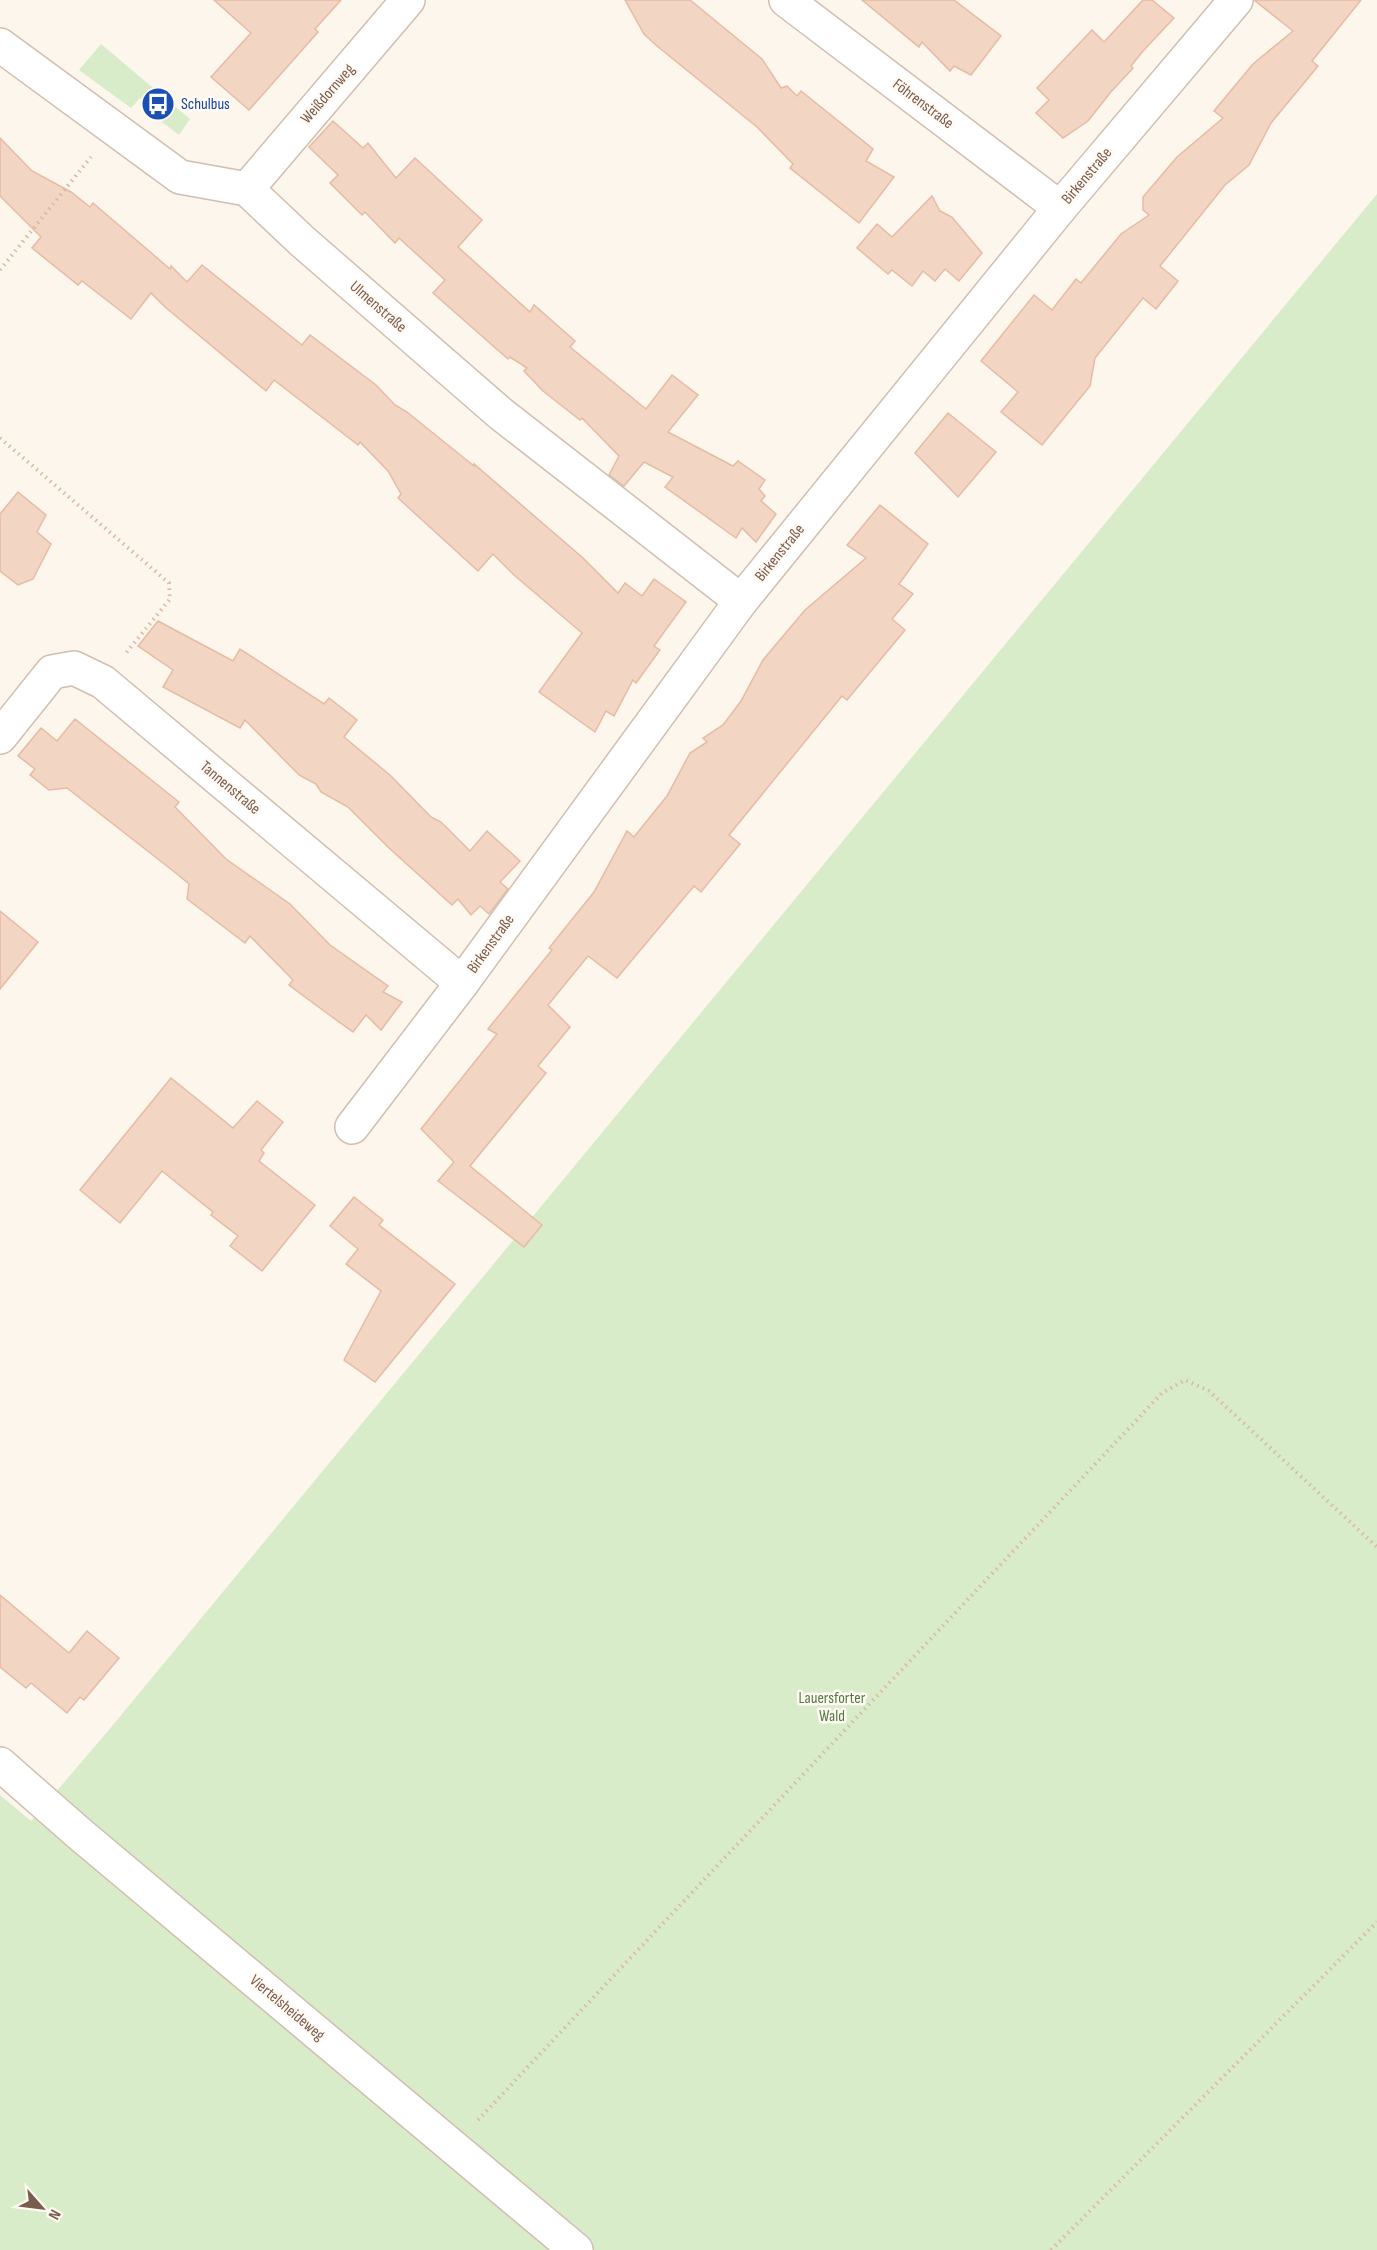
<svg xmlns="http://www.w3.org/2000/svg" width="1377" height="2250" viewBox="0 0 1377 2250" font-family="'Sofia Sans Condensed',sans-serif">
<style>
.green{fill:#d8ecc9}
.building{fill:#f3d5c3;stroke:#e6bba3;stroke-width:1.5}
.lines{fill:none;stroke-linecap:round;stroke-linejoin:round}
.street-casing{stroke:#d1beb0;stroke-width:36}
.path{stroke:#d9b8a5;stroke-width:4;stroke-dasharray:1.5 4.5;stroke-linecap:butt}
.street{stroke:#fff;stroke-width:33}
.labels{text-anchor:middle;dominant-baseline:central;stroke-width:5;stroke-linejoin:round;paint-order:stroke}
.street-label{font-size:16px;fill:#7a5c4d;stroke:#fffaf3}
.transit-label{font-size:16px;fill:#164399;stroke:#fffaf3;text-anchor:start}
.park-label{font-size:16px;fill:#537a41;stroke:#fffaf3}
</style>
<rect width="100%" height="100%" fill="#fdf6ec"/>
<!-- green -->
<g class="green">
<path d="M101 44 190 119 179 135 162 122 165 117 140 98 131 108 79 70Z"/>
<path d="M1377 194V2250H0V1795L31 1821 108 1731Z"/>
</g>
<!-- building -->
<g class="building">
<path d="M214 0H341L315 29 318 32 249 110 211 77 251 33Z"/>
<path d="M625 0H690L762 59 781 88 787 86 797 96 801 91 873 149 866 161 894 177 859 223 790 168 793 164 757 127 657 46 644 34Z"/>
<path d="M862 0H954L1001 36 971 75 954 66 950 71 922 42 919 47Z"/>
<path d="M1143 0H1152L1174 18 1143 51 1131 66 1133 68 1110 93 1088 121 1063 138 1036 113 1049 100 1037 88 1092 30 1104 42Z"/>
<path d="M1254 0H1361L1312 61 1318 66 1271 123 1249 165 1225 185 1160 266 1178 281 1156 309 1143 298 1095 358 1090 386 1042 445 1001 412 1018 392 981 361 1034 295 1052 310 1076 279 1081 283 1121 234 1149 215 1143 210V197L1177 157 1223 118 1214 111 1253 64 1293 31Z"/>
<path d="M333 121 363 148 368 143 396 178 415 158 482 220 458 247 530 312 534 305 575 341 570 347 646 409 672 375 698 395 668 432 733 466 738 461 765 480 759 489 765 496 761 501 776 514 756 542 742 528 736 538 665 487 673 477 644 462 624 486 609 475 619 456 582 418 580 420 543 391 524 371 527 368 510 357 508 359 433 293 445 280 399 238 395 243 365 212 362 215 330 183 338 175 309 147Z"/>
<path d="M0 138 32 171 71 192 90 207 93 203 170 269 171 266 187 282 202 265 302 345 310 335 376 385 395 405 407 412 474 466V464L583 558 618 593 625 583 642 596 654 579 686 602 654 646 660 650 636 683 633 680 614 716 606 711 595 732 539 692 582 633 514 575 493 554 478 571 398 498 401 494 388 471 360 442 358 445 274 380 266 391 165 307 151 293 131 319 82 281 78 285 32 248 41 237 0 196Z"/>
<path d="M932 196 940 211 952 217 982 253 959 281 945 269 935 281 923 271 912 286 892 270 888 274 857 248 877 224 892 237Z"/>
<path d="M948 413 996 452 958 497 915 453Z"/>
<path d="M18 492 46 515 37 532 51 544 33 579 18 585 0 571V514Z"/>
<path d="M880 505 928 544 899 584 913 594 892 619 905 630 847 700 842 696 729 835 740 844 701 892 694 886 617 978 588 956 548 1005 570 1027 538 1066 546 1073 470 1166 542 1225 524 1247 438 1181 454 1162 421 1129 497 1034 488 1029 552 950 549 948 594 892 627 831 634 837 667 796 690 753 707 742 703 738 723 725 741 701 763 660 805 610 866 558 847 545Z"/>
<path d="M158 621 233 661 240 649 324 704 329 698 357 720 344 737 391 776 431 817 441 822 470 851 487 831 520 861 500 882 508 889 489 914 480 906 471 915 458 899 452 905 389 848 348 807 321 792 316 784 299 775 245 720 240 728 163 687 173 670 138 646Z"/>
<path d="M75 719 179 802 175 807 226 859 290 904 330 945 388 986 383 992 402 1002 381 1030 366 1015 353 1032 328 1014 289 985 293 980 250 936 245 943 187 899 189 884 177 874 67 788 49 790 30 775 35 769 18 756 41 728 57 741Z"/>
<path d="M0 911 38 942 0 989Z"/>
<path d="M171 1078 233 1128 257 1101 283 1122 261 1150 264 1153 259 1161 315 1205 262 1271 230 1246 238 1236 211 1215 213 1212 162 1171 120 1223 80 1190Z"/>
<path d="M354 1197 383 1220 379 1225 455 1284 375 1382 344 1360 381 1291 346 1264 358 1249 330 1226Z"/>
<path d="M0 1595 69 1653 87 1631 119 1658 84 1700 80 1697 67 1713 31 1683 26 1688 0 1667Z"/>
</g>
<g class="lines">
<!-- street casing -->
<g class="street-casing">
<g id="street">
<path d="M786 0 1060 208"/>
<path d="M0 45 180 177 247 189 302 241 501 414 741 601"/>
<path d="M247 189 408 0"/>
<path d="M0 737 52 672 74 668 103 682 462 983"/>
<path d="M352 1127 462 983 741 601 1060 208 1236 0"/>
<path d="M0 1764 81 1835 576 2250"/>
</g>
</g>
<!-- path -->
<g class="path">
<path d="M0 270 91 157"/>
<path d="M0 438 169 583 170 599 126 653"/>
<path d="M478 2120 1162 1393 1185 1380 1209 1391 1377 1547"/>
<path d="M1051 2250 1377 1922"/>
</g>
<!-- street -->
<use href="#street" class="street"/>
</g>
<!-- icons -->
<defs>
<g id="bus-disc" transform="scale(1.725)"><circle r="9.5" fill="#1a4fb4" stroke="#fffaf3"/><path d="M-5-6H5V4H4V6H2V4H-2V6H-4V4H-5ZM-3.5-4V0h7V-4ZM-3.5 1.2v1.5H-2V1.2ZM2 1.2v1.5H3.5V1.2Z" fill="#fff"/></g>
</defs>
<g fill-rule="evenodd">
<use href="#bus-disc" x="158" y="104"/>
</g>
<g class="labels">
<!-- street labels -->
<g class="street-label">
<text transform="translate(328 94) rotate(-49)">Weißdornweg</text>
<text transform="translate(923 104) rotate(37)">Föhrenstraße</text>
<text transform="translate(1087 176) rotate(-50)">Birkenstraße</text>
<text transform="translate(378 307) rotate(41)">Ulmenstraße</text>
<text transform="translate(780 553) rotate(-51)">Birkenstraße</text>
<text transform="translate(230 788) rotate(40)">Tannenstraße</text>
<text transform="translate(491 944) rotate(-54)">Birkenstraße</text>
<text transform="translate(287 2008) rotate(40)">Viertelsheideweg</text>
</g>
<!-- transit labels -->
<g class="transit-label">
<text x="181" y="104">Schulbus</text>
</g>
<!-- park labels -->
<g class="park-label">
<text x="832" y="1698">Lauersforter<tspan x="832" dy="18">Wald</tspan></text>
</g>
</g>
<!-- north arrow -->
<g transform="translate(42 2208) rotate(118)" stroke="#fffaf3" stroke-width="4.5" paint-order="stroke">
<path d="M0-4.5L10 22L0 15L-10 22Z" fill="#7a5c4d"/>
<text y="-9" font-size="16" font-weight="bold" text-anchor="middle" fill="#7a5c4d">N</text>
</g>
</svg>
